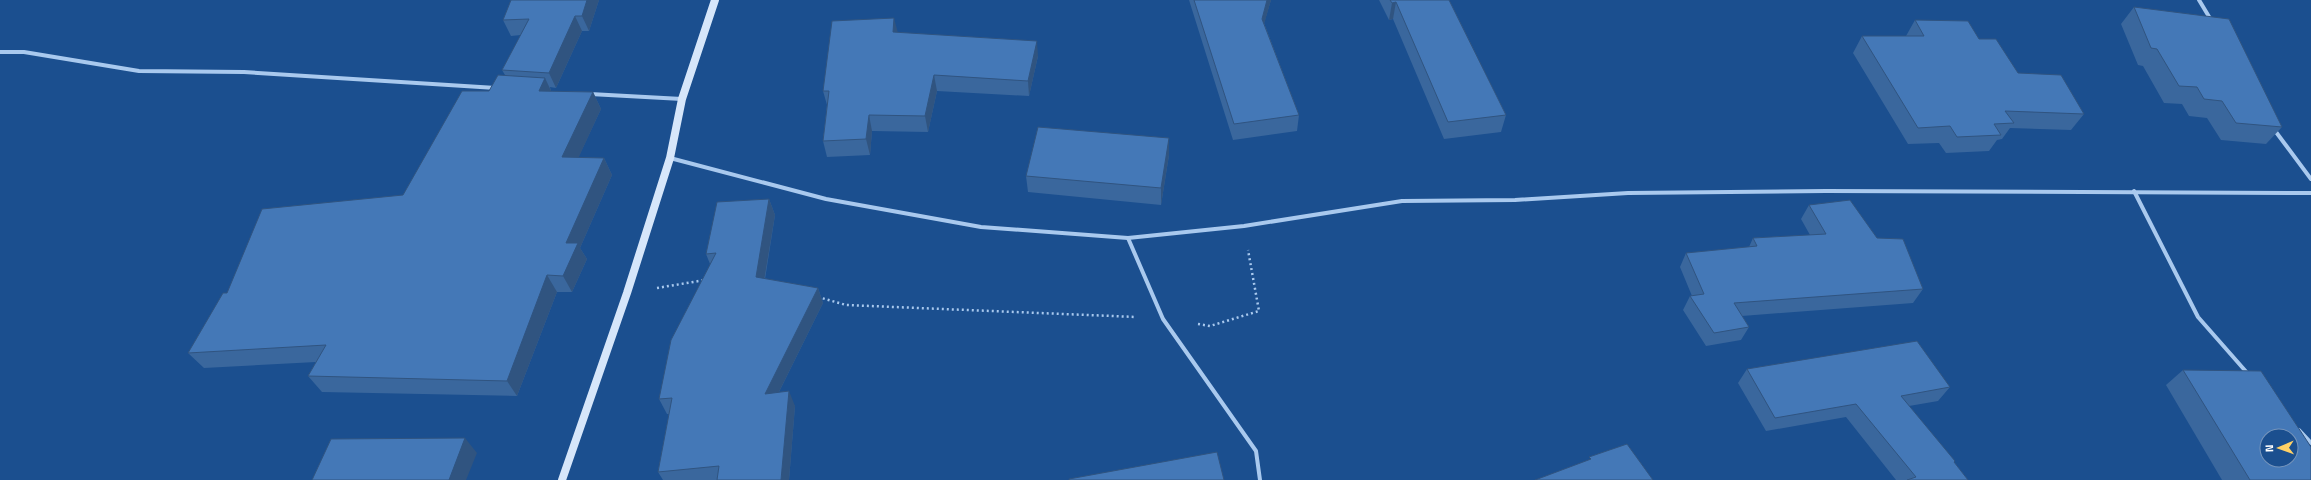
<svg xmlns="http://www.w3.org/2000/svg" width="2311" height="480" viewBox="0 0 2311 480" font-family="'Titillium Web',sans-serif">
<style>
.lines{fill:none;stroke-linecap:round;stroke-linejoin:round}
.path{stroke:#a9c9ee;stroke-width:2.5;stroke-dasharray:2 3;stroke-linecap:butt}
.street{stroke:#a9c9ee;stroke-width:4}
.secondary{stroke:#d6e6fa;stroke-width:8}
.wall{fill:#3a679d}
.shaded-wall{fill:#305480}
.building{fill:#4478b7;stroke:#305480;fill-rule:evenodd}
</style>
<rect width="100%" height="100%" fill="#1b4f8f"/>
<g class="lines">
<!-- path -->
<g class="path">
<path d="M657 288 705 280"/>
<path d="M818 297 846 305 1136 317"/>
<path d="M1198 324 1210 326 1259 311 1248 250"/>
</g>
<!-- street -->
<g class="street">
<path d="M2199 0 2211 20"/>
<path d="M0 52H24L139 71 244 72 496 88"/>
<path d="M590 94 682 99"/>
<path d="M2273 128 2311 179"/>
<path d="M670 158 826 199 981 227 1128 238 1244 226 1402 201 1515 200 1628 193 1826 191 2311 193"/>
<path d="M2134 191 2198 317 2249 375"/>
<path d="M1128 238 1163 319 1256 451 1260 480"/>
<path d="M2299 430 2311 443"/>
</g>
<!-- secondary -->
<path class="secondary" d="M562 480 627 293 670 158 682 99 715 0"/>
</g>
<!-- wall -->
<g class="wall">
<path d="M599 0 589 31H582L556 88 550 87 551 91 593 92 601 109 578 158H604L612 175 580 248 587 259 572 292H557L517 396 322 392 308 376 316 362 204 368 188 353 227 293 403 195 489 91 505 75 502 70 521 35 511 36 503 20Z"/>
<path d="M1189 0H1271L1264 23 1299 115 1297 131 1233 140Z"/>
<path d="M1379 0H1449L1506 115 1501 132 1444 139 1393 19 1389 20Z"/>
<path d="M2134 7 2282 127 2266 144 2221 140 2207 118 2189 116 2182 104 2164 103 2143 66 2138 65 2121 24Z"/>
<path d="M1915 20 1979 39 2018 73 2084 114 2071 130 2010 128 2002 139 1997 140 1989 151 1946 153 1939 143 1908 144 1853 53 1862 36H1906Z"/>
<path d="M897 32 1038 56 1029 96 937 91 928 132 872 131 870 155 827 157 823 141 827 105 823 91Z"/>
<path d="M1169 155 1161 205 1028 192 1026 176Z"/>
<path d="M769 199 775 215 765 279 818 288 823 303 779 392 795 406 789 480H663L658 472 669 414H667L659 399 710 264 706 254Z"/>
<path d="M1809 205 1877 238 1923 289 1913 303 1742 316 1749 327 1741 340 1706 346 1683 310 1690 296H1692L1680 267 1686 253 1749 247 1753 238 1810 235 1801 219Z"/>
<path d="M1747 369 1950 387 1938 401 1909 406 1968 480H1896L1846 417 1766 431 1738 383Z"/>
<path d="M2183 370 2311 480H2222L2166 385Z"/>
</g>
<!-- shaded-wall -->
<g class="shaded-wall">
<path d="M587 0H599L589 31 582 16Z"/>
<path d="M1267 0H1271L1261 35 1262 19Z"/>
<path d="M1396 2 1393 19 1389 20 1392 3Z"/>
<path d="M575 16 582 31 556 88 549 73Z"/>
<path d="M894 18 898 33 893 32Z"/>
<path d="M1037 41 1038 56 1029 96 1028 81Z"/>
<path d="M934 75 937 91 928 132 925 116Z"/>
<path d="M545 78 553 95 539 91Z"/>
<path d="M593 92 601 109 571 174 562 157Z"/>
<path d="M869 115 872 131 870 155 866 139Z"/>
<path d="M1169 138V155L1161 205V188Z"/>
<path d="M604 158 612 175 580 248 587 259 572 292 563 276 566 243Z"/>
<path d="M769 199 775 215 762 293 756 277Z"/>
<path d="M547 275 557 292 517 396 507 381Z"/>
<path d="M818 288 823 303 771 408 765 394Z"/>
<path d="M789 391 795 406 789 480H781Z"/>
<path d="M465 438 477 453 466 480H449Z"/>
</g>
<!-- building -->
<g class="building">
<path d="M511 0H587L582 16H575L549 73 502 70 529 19 503 20Z"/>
<path d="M1194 0H1267L1262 19 1299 115 1234 124Z"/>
<path d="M1390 0H1449L1506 115 1448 122 1396 2 1392 3Z"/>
<path d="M2134 7 2229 19 2282 127 2236 123 2222 101 2204 99 2197 87 2179 86 2157 49 2151 48Z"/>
<path d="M894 18 893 32 1037 41 1028 81 934 75 925 116 869 115 866 139 823 141 829 91H823L832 21Z"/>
<path d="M1915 20 1968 21 1979 39H1996L2018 73 2061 75 2084 114 2005 111 2014 123 1994 124 2001 135 1957 137 1950 126 1918 128 1862 36H1924Z"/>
<path d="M498 75 545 78 539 91 593 92 562 157 604 158 566 243H578L563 276 547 275 507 381 308 376 326 345 188 353 223 293H227L262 209 403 195 462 91H489Z"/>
<path d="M1038 127 1169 138 1161 188 1026 176Z"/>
<path d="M769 199 756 277 818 288 765 394 789 391 781 480H717L719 466 658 472 672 398 659 399 671 340 716 253 706 254 717 202Z"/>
<path d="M1850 200 1877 238 1903 239 1923 289 1734 303 1749 327 1714 333 1690 296 1704 294 1686 253 1757 246 1753 238 1826 234 1809 205Z"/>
<path d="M1917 341 1950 387 1901 396 1955 461 1954 462 1968 480H1907L1916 477 1856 404 1775 418 1747 369Z"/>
<path d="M2183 370 2261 371 2311 447V480H2250ZM2267 436H2291V460H2267Z"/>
<path d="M465 438 449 480H312L331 439Z"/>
<path d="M1627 444 1653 480H1535L1591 459 1589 457Z"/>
<path d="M1217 452 1224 480H1069V479Z"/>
</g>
<!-- north arrow -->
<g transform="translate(2279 448) rotate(268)"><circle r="19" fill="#1b4f8f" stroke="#7695bc"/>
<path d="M0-3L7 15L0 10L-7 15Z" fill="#ffd166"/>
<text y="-6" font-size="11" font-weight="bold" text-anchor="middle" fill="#ffffff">N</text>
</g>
</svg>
